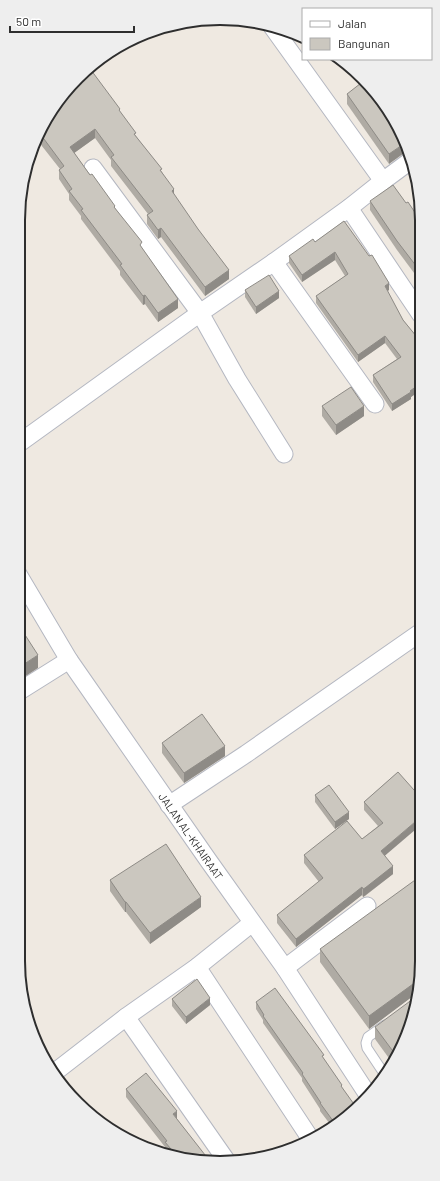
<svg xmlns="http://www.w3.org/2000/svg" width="440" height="1181" viewBox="0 0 440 1181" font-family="Barlow,sans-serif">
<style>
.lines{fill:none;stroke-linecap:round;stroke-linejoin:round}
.lane-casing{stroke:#b4b7c1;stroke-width:11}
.street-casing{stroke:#b4b7c1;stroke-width:19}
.lane{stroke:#fff;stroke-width:9}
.street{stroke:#fff;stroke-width:17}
.wall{fill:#afaba4}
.shaded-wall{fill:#8e8b86}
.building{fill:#cbc7bf;stroke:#8e8b86}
.labels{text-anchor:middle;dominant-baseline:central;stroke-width:3;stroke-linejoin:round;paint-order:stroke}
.street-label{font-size:11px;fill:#2e2e2e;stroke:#fff}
.rim{fill:none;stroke:#2e2e2e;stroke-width:2}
</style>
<rect width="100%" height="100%" fill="#efe9e1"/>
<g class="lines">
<!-- lane casing -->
<g class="lane-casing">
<path id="lane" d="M385 1075 367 1048 366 1043 368 1037 385 1025"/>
</g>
<!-- street casing -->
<g class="street-casing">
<g id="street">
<path d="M271 25 383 181"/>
<path d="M93 168 200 313 237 379 284 454"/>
<path d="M349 208 421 315"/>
<path d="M274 262 375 404"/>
<path d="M18 444 200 313 274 262 349 208 383 181 410 161"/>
<path d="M18 574 69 660 208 860 285 968 368 1095"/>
<path d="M18 692 69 660"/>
<path d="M169 805 246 754 421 632"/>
<path d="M197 967 310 1138"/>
<path d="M285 968 367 906"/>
<path d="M126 1017 226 1160"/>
<path d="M55 1072 126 1017 197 967 252 923"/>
</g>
</g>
<!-- lane -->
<use href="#lane" class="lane"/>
<!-- street -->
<use href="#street" class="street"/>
</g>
<!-- wall -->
<g class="wall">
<path d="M347 94 401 131 389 164 347 104Z"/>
<path d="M60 97 120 112 136 136 162 172 174 195 229 279 205 296 161 237 158 239 147 224V215L148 214 111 166V160L95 138 74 153 115 208 142 248 178 308 158 322 145 304 143 305 120 275V271L81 219V216L69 200V194L59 179V170L60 169 38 141Z"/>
<path d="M370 201 406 203 420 220V281L397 250 370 210Z"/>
<path d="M344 221 389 290 387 291 403 320 421 342V390L411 397V399L392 411 373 382V375L397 359 385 343 358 362 316 303V296L345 276 335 260 302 282 289 263V256L315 242Z"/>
<path d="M245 290 279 298 256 314 245 297Z"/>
<path d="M322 406 364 416 336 435 322 416Z"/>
<path d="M162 743 225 756 184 783 162 753Z"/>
<path d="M398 772 385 856 393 874 365 896 363 897 362 895 296 947 277 923V915L319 882 304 863V855L362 839 378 826 364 810V802Z"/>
<path d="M315 795 349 819 335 829 315 802Z"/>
<path d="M110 880 201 907 150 944 126 912H125L110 891Z"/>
<path d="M320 949 422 961 417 995 413 996 369 1029 320 962Z"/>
<path d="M172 999 210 1005 186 1024 172 1006Z"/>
<path d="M256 1002 324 1059 342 1088 356 1107 333 1128 320 1111V1109L302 1081V1078L263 1023V1020L256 1009Z"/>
<path d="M415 1014 391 1061 375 1039V1027Z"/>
<path d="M126 1089 177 1119 209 1161H193L167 1152 165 1150V1147L126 1097Z"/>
</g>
<!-- shaded-wall -->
<g class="shaded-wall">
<path d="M95 129V138L70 156V147Z"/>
<path d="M405 143 407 151 389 164V154Z"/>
<path d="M174 189V198L172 191Z"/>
<path d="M161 228V237L158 239V230Z"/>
<path d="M335 252V260L302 282V275Z"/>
<path d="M229 270V279L205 296V287Z"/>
<path d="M389 283V290L385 293V286Z"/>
<path d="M279 291V298L256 314V307Z"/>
<path d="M145 295V304L143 305V296Z"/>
<path d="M178 299V308L158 322V313Z"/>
<path d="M385 336V343L358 362V355Z"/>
<path d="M421 383V390L411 397V399L392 411V404Z"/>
<path d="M364 406V416L336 435V425Z"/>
<path d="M38 655V668L18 681V668Z"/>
<path d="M225 746V756L184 783V773Z"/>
<path d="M349 812V819L335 829V822Z"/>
<path d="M422 816V824L381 859V851Z"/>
<path d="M393 866V874L363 897V889Z"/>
<path d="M362 887V895L296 947V939Z"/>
<path d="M201 897V907L150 944V933Z"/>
<rect x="125" y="902" width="1" height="10"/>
<path d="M417 982V995L413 996 369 1029V1016L413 984Z"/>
<path d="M210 998V1005L186 1024V1017Z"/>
<path d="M177 1111V1119L173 1114Z"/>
</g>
<!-- building -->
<g class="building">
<path d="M91 70 120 109 119 110 136 133 134 134 162 169 160 170 174 189 172 191 198 229 229 270 205 287 161 228 158 230 147 215 153 211 111 157 114 155 95 129 70 147 90 175 92 174 115 206 114 207 142 242 140 245 178 299 158 313 145 295 143 296 120 265 122 264 81 210 83 209 69 191 72 189 59 170 64 166 41 135 60 97Z"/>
<path d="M365 80 372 87 401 131 405 143 389 154 347 94Z"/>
<path d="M393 185 406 203 408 202 420 220V271L397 241 370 201Z"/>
<path d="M344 221 369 256 372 255 389 283 385 286 403 320 421 342V383L410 391 411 392 392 404 373 375 401 357 385 336 358 355 316 296 348 274 335 252 302 275 289 256 313 239 315 242Z"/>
<path d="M269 275 279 291 256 307 245 290Z"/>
<path d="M351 387 364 406 336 425 322 406Z"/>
<path d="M18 624 38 655 18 668Z"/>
<path d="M202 714 225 746 184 773 162 743Z"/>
<path d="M398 772 422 799V816L381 851 393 866 365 888 363 889 362 887 296 939 277 915 323 878 304 855 347 821 362 839 383 823 364 802Z"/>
<path d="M329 785 349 812 335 822 315 795Z"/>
<path d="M166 844 201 897 150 933 126 902H125L110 880Z"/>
<path d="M422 875V961L419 983 417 982 413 984 369 1016 320 949Z"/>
<path d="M197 979 210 998 186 1017 172 999Z"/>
<path d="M275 988 324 1055 322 1056 342 1085 341 1086 356 1107 336 1125 320 1103H321L302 1074 303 1073 263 1016 264 1015 256 1002Z"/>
<path d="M417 996 415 1014 395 1054 375 1027Z"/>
<path d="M146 1073 177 1111 173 1114 209 1160 208 1161H193L176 1155 165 1142 167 1141 126 1089Z"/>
</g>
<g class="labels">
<!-- street labels -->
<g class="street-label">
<text transform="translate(191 836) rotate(55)">JALAN AL-KHAIRAAT</text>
</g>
</g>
<!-- crop -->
<path d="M0 0H440V1181H0ZM220 25H220A195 195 0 0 1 415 220V961A195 195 0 0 1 220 1156H220A195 195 0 0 1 25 961V220A195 195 0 0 1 220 25Z" fill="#eee" fill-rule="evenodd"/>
<path class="rim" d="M220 25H220A195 195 0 0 1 415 220V961A195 195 0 0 1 220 1156H220A195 195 0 0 1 25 961V220A195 195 0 0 1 220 25Z"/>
<!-- legend -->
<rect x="302" y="8" width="130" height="52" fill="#ffffff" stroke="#ababab"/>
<rect x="310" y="21" width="20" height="6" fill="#ffffff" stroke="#ababab"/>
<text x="338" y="28" font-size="12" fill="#2e2e2e">Jalan</text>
<rect x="310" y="38" width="20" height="12" fill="#cbc7bf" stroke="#ababab"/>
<text x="338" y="48" font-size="12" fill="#2e2e2e">Bangunan</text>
<!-- scale -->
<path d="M10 26v6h124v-6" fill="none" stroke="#2e2e2e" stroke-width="2"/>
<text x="16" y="26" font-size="12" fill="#2e2e2e" stroke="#ffffff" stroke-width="3" paint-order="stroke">50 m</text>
</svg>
